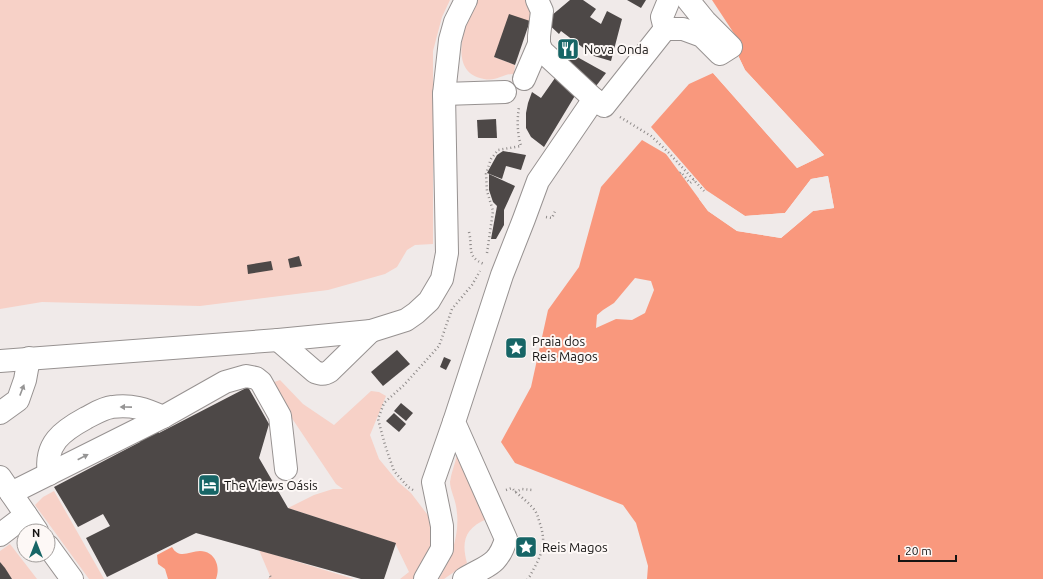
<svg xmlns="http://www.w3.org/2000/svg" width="1043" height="579" viewBox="0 0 1043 579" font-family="Ubuntu,sans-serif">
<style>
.green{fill:#f7d1c7}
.water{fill:#f9987d;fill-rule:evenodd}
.pier{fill:#f0eae9}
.building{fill:#4d4847}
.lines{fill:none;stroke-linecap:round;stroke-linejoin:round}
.minor-casing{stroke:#979291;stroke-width:24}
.path{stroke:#8f8b8a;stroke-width:2.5;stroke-dasharray:1 3;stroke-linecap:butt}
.minor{stroke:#fff;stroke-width:22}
.oneway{fill:#969595}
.labels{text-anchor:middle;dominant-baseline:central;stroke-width:4;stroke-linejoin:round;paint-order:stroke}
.poi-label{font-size:13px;fill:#161413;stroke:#fdf8f6;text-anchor:start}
</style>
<rect width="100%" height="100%" fill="#f0eae9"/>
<!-- green -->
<g class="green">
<path d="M0 0H450L442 17 433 51V244L415 245 407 250 397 267 385 274 328 290 200 306 42 302 0 309Z"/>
<path d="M476 0H529L532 12 530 21 494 57 515 65 514 74C504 73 497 82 484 79 446 73 465 22 476 0Z"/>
<path d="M280 380 303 404 334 425 371 391 379 392 386 396 370 435 379 459 398 482 411 493 433 522 436 546 414 579H400L409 572 395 543 288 508 314 495 333 489H343L336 484 269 384Z"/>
<path d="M457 455 487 519C465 528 461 541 467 563L444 579H439C452 557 461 532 456 506 455 499 450 489 450 482 451 473 455 464 457 455Z"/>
<path d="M54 491 104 579H89L35 505 43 497Z"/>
<path d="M10 544 37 579H12L0 562V551Z"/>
<path d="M259 550 354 579H268L270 576Z"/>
</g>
<!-- water -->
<g class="water">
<path d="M712 0H1043V579H647L648 566 636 523 623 505 515 463 501 442 531 387 548 310 579 267 601 187 642 140 666 154 708 211 737 231 781 238 813 211 834 208 828 176 811 179 785 213 745 216 706 190 651 127 689 84 713 73 797 168 824 155 745 70 735 49 741 44ZM635 278 651 281 654 290 645 313 632 320 616 319 596 328 597 315 603 310 614 303Z"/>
<path d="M172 547C179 560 190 551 200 551 215 551 221 567 216 579H168L165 569 158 564 157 555Z"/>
</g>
<!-- pier -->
<g class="pier">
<path d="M735 49 745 70 824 155 797 168 713 73V71L715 72 798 166 821 155 743 72 733 50Z"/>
<path d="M828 176 834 208 813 211 781 238 737 231 708 211 699 199 701 198 709 209 738 229 780 236 812 210 832 207 827 179 812 181 785 215 745 218 707 193 708 192 745 216 785 213 811 179Z"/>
</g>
<!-- building -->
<g class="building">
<path d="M570 0H583L596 9 590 17 601 24 607 11 622 19 611 61 594 56 561 31 559 34 545 21Z"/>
<path d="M627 0H646L641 8Z"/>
<path d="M509 14 530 21 515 65 494 57Z"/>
<path d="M570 53 606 73 593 90 564 60Z"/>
<path d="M555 78 576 94 544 147 531 137 526 128V113L528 103 532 92 541 98Z"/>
<path d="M496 119 497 138H478L477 120Z"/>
<path d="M503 151 526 155 521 170 506 166 502 179 487 173 497 155Z"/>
<path d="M489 174 515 186 504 210V225L496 239H491L497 206 493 202 489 190Z"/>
<path d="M299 256 302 266 290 268 288 259Z"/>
<path d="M271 261 273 270 248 274 247 265Z"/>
<path d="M397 350 410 364 383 386 371 372Z"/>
<path d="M444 357 451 360 446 370 440 367Z"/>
<path d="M248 387 269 424 259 458 288 508 396 543 384 579H361L196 533 107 577 86 538 110 526 103 514 78 527 54 487 140 442 138 439 157 429 159 433Z"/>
<path d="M401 403 413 413 406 421 394 411Z"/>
<path d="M394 413 406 424 399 432 386 421Z"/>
<path d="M0 562 5 568 12 579H0Z"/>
</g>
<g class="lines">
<!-- minor casing -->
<g class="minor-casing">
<g id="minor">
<path d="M537 0 542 11 539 36V44L542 51 594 99 604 106 665 29H683L702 36 720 54 731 47 705 21 688 0"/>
<path d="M665 29 662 17 669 0"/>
<path d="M524 79 539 44"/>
<path d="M444 94 505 92"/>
<path d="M278 340 315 372C321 374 324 375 330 371L371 331"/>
<path d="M0 361 278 340 371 331 406 320 416 313 429 301 442 279 447 253 444 94 450 40 455 22 466 0"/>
<path d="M0 413 18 400 25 380 29 358"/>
<path d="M49 474C44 444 62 431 86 418 94 414 103 408 112 407 131 404 146 409 163 417"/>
<path d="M0 477 37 531"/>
<path d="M11 493 163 417 225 382 246 376 256 378 261 382 280 416 286 469"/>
<path d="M0 535 26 515"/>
<path d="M48 546 72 579"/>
<path d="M425 579 442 549V526L433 482 454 422"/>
<path d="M464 579C487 565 498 566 506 539L454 422 502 275 524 219 538 181 594 99"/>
</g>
</g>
<!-- path -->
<g class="path">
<path d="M620 117 651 136 669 153 704 191"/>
<path d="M680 173 681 172 690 183 694 180"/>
<path d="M546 217 552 218 556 209"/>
<path d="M469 232C473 248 466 257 484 264"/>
<path d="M487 253 493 211 487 191 486 174 491 159 498 150 521 146C517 132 517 120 519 107"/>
<path d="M413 490 408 487 394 471 385 445 378 419 384 403 404 385 439 346 452 309 472 285 480 271"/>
<path d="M506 490 512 488C518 495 526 500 532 507 536 511 538 516 539 521 548 545 541 555 530 576L527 579"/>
<path d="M515 492 522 489 532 490"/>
<path d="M270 576 272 579"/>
</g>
<!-- minor -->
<use href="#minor" class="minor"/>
</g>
<!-- one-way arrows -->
<defs><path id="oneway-solid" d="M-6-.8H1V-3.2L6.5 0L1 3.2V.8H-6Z"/></defs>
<g class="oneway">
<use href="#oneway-solid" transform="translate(22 390) rotate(-69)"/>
<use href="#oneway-solid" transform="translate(126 407) rotate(-179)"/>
<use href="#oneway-solid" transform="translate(83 457) rotate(-27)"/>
</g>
<!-- icons -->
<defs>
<g id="restaurant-square" transform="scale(1.15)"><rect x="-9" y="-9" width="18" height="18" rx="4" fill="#176566" stroke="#fdf8f6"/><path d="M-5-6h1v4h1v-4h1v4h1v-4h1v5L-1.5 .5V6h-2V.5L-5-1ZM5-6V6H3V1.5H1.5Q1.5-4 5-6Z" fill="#fff"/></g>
<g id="sight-square" transform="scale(1.15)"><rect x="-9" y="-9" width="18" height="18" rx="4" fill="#176566" stroke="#fdf8f6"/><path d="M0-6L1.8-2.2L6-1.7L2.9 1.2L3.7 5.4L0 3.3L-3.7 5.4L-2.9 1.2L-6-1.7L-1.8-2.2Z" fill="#fff"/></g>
<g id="hotel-square" transform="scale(1.15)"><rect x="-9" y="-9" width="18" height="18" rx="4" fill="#176566" stroke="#fdf8f6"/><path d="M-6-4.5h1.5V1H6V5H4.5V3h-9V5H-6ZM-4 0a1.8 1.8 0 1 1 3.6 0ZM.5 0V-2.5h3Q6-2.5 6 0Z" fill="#fff"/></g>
</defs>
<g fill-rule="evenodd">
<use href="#restaurant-square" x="568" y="49"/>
<use href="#sight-square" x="516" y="348"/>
<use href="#hotel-square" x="209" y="485"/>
<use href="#sight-square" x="526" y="547"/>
</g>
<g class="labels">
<!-- poi labels -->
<g class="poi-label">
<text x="584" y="49">Nova Onda</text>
<text x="532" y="341">Praia dos<tspan x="532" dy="15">Reis Magos</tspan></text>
<text x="224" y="485">The Views Oásis</text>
<text x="542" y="547">Reis Magos</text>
</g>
</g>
<!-- north arrow -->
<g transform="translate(36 543)"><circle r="19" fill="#fdf8f6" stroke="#a19d9b"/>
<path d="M0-3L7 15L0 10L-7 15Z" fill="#176566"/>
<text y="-6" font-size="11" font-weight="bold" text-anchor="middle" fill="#161413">N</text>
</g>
<!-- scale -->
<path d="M899 555v6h57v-6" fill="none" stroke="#161413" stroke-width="2"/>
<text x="905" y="555" font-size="12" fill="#161413" stroke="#fdf8f6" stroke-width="3" paint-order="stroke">20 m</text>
</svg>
